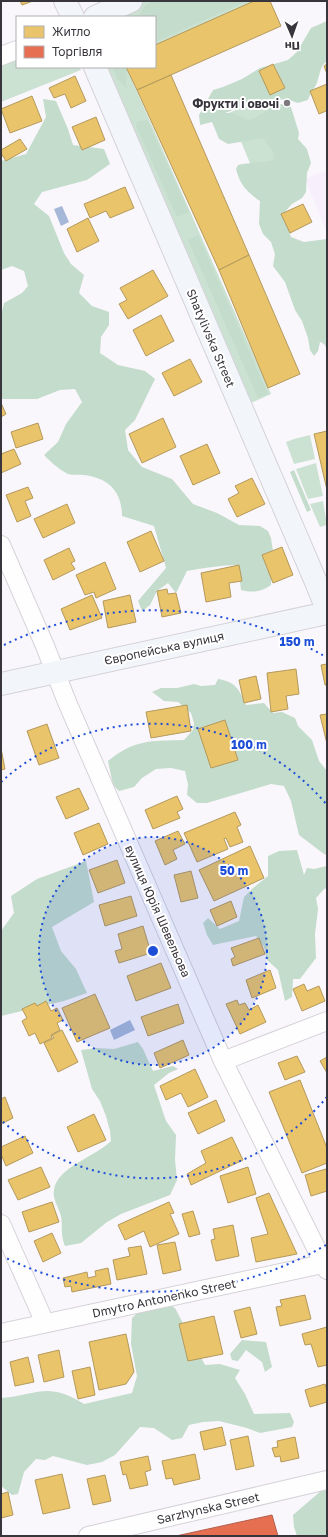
<svg xmlns="http://www.w3.org/2000/svg" width="328" height="1537" viewBox="0 0 328 1537" font-family="'Golos Text',sans-serif">
<style>
.built{fill:#f7effc}
.green{fill:#cbe2d2}
.forest{fill:#c3dccb}
.water{fill:#a5b8d8}
.homes{fill:#e9c46a;stroke:#b4995c}
.shops{fill:#e76f51;stroke:#b35e4b}
.lines{fill:none;stroke-linecap:round;stroke-linejoin:round}
.street-casing{stroke:#d5d2d8;stroke-width:20}
.secondary-casing{stroke:#d5d2d8;stroke-width:24}
.street{stroke:#fefeff;stroke-width:18}
.secondary{stroke:#f2f5f9;stroke-width:22}
.ring{fill:none;stroke:#1d4ed8;stroke-width:2;stroke-dasharray:2 4}
.poi-dot{fill:#7d797f;stroke:#fff;stroke-width:1.5}
.labels{text-anchor:middle;dominant-baseline:central;stroke-width:4;stroke-linejoin:round;paint-order:stroke}
.poi-label{font-size:12px;font-weight:bold;fill:#39353c;stroke:#fff;text-anchor:end}
.street-label{font-size:12px;fill:#39353c;stroke:#fff}
.centre{fill:#1d4ed8;stroke:#fff;stroke-width:2}
.ring-label{font-size:12px;text-anchor:middle;font-weight:bold;fill:#1d4ed8;stroke:#fff;stroke-width:4;stroke-linejoin:round;paint-order:stroke}
</style>
<rect width="100%" height="100%" fill="#faf7fc"/>
<!-- built -->
<path class="built" d="M327 170V232L305 179Z"/>
<!-- green -->
<g class="green">
<path d="M146 1H254L155 45V17H107Z"/>
<path d="M17 55V67H79L81 70 1 102V62Z"/>
<path d="M102 67H126L271 394 249 404Z"/>
<path d="M267 96 298 171 260 187 229 113Z"/>
<path d="M310 435 315 459 294 464 286 442 294 439Z"/>
<path d="M316 463 323 496 308 499 296 469Z"/>
<path d="M323 501 327 525 320 527 310 504Z"/>
</g>
<!-- forest -->
<g class="forest">
<path d="M153 1H247L155 42V17H137L146 5Z"/>
<path d="M327 21V61C319 66 320 77 316 85 313 90 310 94 308 100L298 103 287 99 254 102 225 113H232L248 120C252 119 257 118 260 115 274 107 273 99 291 107L299 133 298 139 307 149 311 163 307 173 306 192 302 198 292 204 283 214 291 237 304 242 327 239V349L324 344 320 342 318 351 314 356 310 350 308 338 302 321 295 310 285 282 273 266 275 254 271 242 263 234 259 224 260 201C247 192 240 185 236 169L238 165C249 162 261 163 273 160L274 153 263 138 228 144 219 139 212 122 200 125 199 115C204 107 208 99 213 90L223 87 242 79 260 68 288 60 297 52 311 28Z"/>
<path d="M112 67H128L126 81 127 89 118 80Z"/>
<path d="M43 99 56 101 68 129 73 145 104 149 110 164 87 180 42 192 34 204 49 216 64 253 71 264 84 275 79 293 92 306 109 312V325L101 337 100 353 118 365 145 371 155 379 135 420 125 430 128 450 142 467 172 479 193 504 217 513 239 525 260 526 268 531 271 538 273 551 271 585C261 592 253 593 241 590L238 565C221 565 204 568 187 571L176 593 168 583 157 591 150 605 142 611 138 601 166 568 154 526 122 516C122 491 108 478 84 475 78 474 71 476 66 473 57 468 50 461 44 455L58 442 66 424 82 402 75 389 60 390 37 399H2L1 316 4 303 22 293 28 286 24 271 12 266 1 270V161L26 154 46 117Z"/>
<path d="M147 120 189 212 177 217 136 126 137 122Z"/>
<path d="M198 235 268 394 258 398 188 240Z"/>
<path d="M294 470 311 510 307 512 290 472Z"/>
<path d="M218 679C236 682 239 689 246 705L264 703 273 713 282 712 295 718 298 726 312 740 319 761 327 771V855L324 854 299 835 291 801 284 786 271 784 207 803H197L187 795 188 785 185 771 171 768 156 769 142 778 134 787 119 791 113 785 108 761C135 739 151 741 184 740L193 730 194 723 191 713 178 702 164 701 152 692 161 688H177L194 684 201 686 215 685Z"/>
<path d="M297 850 304 875 307 868 314 869 327 866V888L324 889 316 898 318 909 315 934 316 958 300 979H293L292 997 285 1001 278 970 267 960 264 947 256 936 213 945 207 935 203 923 208 918 220 929 239 921 244 897 253 888 268 876V856L279 851Z"/>
<path d="M86 861 94 902 52 927 61 951 76 969 87 993 64 1001 1 1016V931L14 913 11 896 37 879Z"/>
<path d="M138 1042 143 1049 153 1071 173 1066 178 1069 169 1073 154 1085 166 1121 176 1135 175 1160 177 1180 170 1195 121 1214 107 1222 81 1243 65 1246C60 1234 63 1227 61 1216 59 1208 52 1198 54 1190 57 1167 95 1157 111 1141L110 1131 106 1116 100 1101 92 1089 81 1050 96 1048 114 1049Z"/>
<path d="M166 1302 175 1308 205 1365 220 1364 240 1370 235 1378 245 1394 254 1414 290 1413 294 1422 292 1427 260 1433 247 1428 219 1421 203 1422 189 1425 182 1438 172 1440 154 1428 140 1427 115 1455 102 1462 87 1465 53 1456 45 1460 36 1459 24 1472 18 1494 12 1495 1 1486V1398C39 1395 47 1381 84 1404L132 1393 137 1376 131 1344 132 1318 144 1307Z"/>
<path d="M242 1340 266 1342 272 1367 265 1372 262 1362 246 1350 238 1361 232 1360 230 1354Z"/>
<path d="M322 1490H327V1536H297L294 1527 293 1515Z"/>
</g>
<!-- water -->
<g class="water">
<path d="M62 206 69 222 61 226 54 209Z"/>
<path d="M130 1020 135 1030 114 1040 110 1030Z"/>
</g>
<!-- homes -->
<g class="homes">
<path d="M20 1H33L22 5Z"/>
<path d="M254 1H270L281 26 137 90 126 67H155V45Z"/>
<path d="M273 64 285 88 270 95 259 71Z"/>
<path d="M327 64V74L324 66Z"/>
<path d="M171 75 249 255 219 270 137 90Z"/>
<path d="M75 76 86 101 71 108 65 94 54 98 49 88Z"/>
<path d="M327 84V112L326 111 319 114 310 91Z"/>
<path d="M32 96 42 121 10 133 1 109Z"/>
<path d="M96 117 105 140 82 150 72 127Z"/>
<path d="M20 139 27 149 6 161 1 153V150Z"/>
<path d="M125 187 134 208 110 218 106 211 90 218 84 204Z"/>
<path d="M303 204 312 222 290 233 281 214Z"/>
<path d="M88 218 99 241 77 252 67 229Z"/>
<path d="M249 255 300 374 268 388 219 270Z"/>
<path d="M153 270 168 296 128 319 119 304 127 300 120 288Z"/>
<path d="M161 315 174 341 146 356 133 330Z"/>
<path d="M190 359 202 382 174 396 162 373Z"/>
<path d="M1 403 6 414 1 417Z"/>
<path d="M163 418 176 447 142 463 129 434Z"/>
<path d="M38 423 43 439 16 448 11 432Z"/>
<path d="M327 431V490L314 434Z"/>
<path d="M207 444 220 473 193 485 180 456Z"/>
<path d="M14 449 21 464 1 473V454Z"/>
<path d="M252 478 265 504 237 517 228 499 239 493 235 486Z"/>
<path d="M28 487 33 498 25 501 31 516 17 522 6 495Z"/>
<path d="M67 504 75 523 43 538 34 519Z"/>
<path d="M151 531 164 561 140 572 127 542Z"/>
<path d="M282 547 293 575 273 583 262 555Z"/>
<path d="M69 548 75 561 71 563 75 569 53 580 44 560Z"/>
<path d="M105 562 116 589 96 598 94 592 85 595 76 575Z"/>
<path d="M239 565 242 581 229 583 231 597 206 602 201 573Z"/>
<path d="M167 589 168 594 176 593 181 613 162 617 157 591Z"/>
<path d="M92 595 102 618 70 630 61 609Z"/>
<path d="M130 595 136 622 108 628 103 601Z"/>
<path d="M327 664V685H325L321 665Z"/>
<path d="M296 669 299 694 286 696 288 709 271 712 267 673Z"/>
<path d="M256 676 261 699 244 703 239 680Z"/>
<path d="M187 705 191 731 151 738 146 712Z"/>
<path d="M327 714V744L320 715Z"/>
<path d="M225 720 238 760 211 768 198 729Z"/>
<path d="M47 724 59 758 39 765 27 731Z"/>
<path d="M1 748 5 769 1 770Z"/>
<path d="M79 788 89 809 66 819 56 797Z"/>
<path d="M177 796 183 809 177 812 180 818 153 829 145 810Z"/>
<path d="M235 812 241 825 237 827 243 842 230 847 226 838 224 839 228 849 197 862 184 833Z"/>
<path d="M99 823 108 844 83 855 74 833Z"/>
<path d="M178 831 185 844 173 850 177 859 165 865 155 841Z"/>
<path d="M250 846 264 878 214 901 199 870Z"/>
<path d="M117 860 125 883 98 893 89 870Z"/>
<path d="M191 871 198 898 181 902 174 875Z"/>
<path d="M131 896 137 916 105 926 99 905Z"/>
<path d="M231 901 237 917 217 926 210 910Z"/>
<path d="M143 926 151 953 119 963 115 951 122 949 118 934Z"/>
<path d="M259 938 265 954 233 966 231 959 235 957 231 948Z"/>
<path d="M161 963 171 988 136 1001 127 976Z"/>
<path d="M270 970 276 988 252 998 246 980Z"/>
<path d="M304 984 307 991 319 986 325 1001 302 1011 293 989Z"/>
<path d="M95 994 110 1028 77 1042 62 1008Z"/>
<path d="M237 1000 239 1005 245 1003 249 1010 258 1005 266 1022 240 1034 226 1004Z"/>
<path d="M46 1001 51 1011 57 1008 63 1020 57 1023 60 1030 51 1035 52 1038 40 1044 35 1033 29 1036 22 1021 27 1018 22 1009 35 1003 37 1006Z"/>
<path d="M178 1004 184 1023 148 1036 141 1017Z"/>
<path d="M62 1030 78 1062 58 1072 44 1043 54 1038 52 1035Z"/>
<path d="M183 1040 189 1055 160 1068 154 1053Z"/>
<path d="M297 1056 305 1072 285 1080 278 1063Z"/>
<path d="M327 1057V1073L320 1061Z"/>
<path d="M195 1069 208 1097 188 1107 181 1093 166 1100 160 1086Z"/>
<path d="M300 1080 327 1148V1163L302 1173 269 1092Z"/>
<path d="M5 1097 13 1118 1 1124V1099Z"/>
<path d="M216 1100 225 1121 198 1134 188 1113Z"/>
<path d="M94 1114 106 1140 78 1152 67 1127Z"/>
<path d="M25 1136 33 1153 6 1166 1 1154V1147Z"/>
<path d="M232 1137 243 1160 191 1185 187 1174 206 1163 201 1151Z"/>
<path d="M41 1167 50 1187 18 1200 8 1180Z"/>
<path d="M248 1167 256 1194 228 1203 220 1176Z"/>
<path d="M326 1169 327 1174V1191L311 1196 305 1175Z"/>
<path d="M269 1193 297 1254 256 1262 251 1238 268 1234 256 1198Z"/>
<path d="M52 1202 59 1222 29 1232 22 1212Z"/>
<path d="M169 1202 174 1213 170 1214 179 1234 150 1247 144 1231 125 1240 118 1225Z"/>
<path d="M193 1211 200 1234 189 1237 182 1214Z"/>
<path d="M233 1225 239 1256 216 1261 211 1240 215 1239 213 1229Z"/>
<path d="M52 1233 61 1253 43 1262 34 1241Z"/>
<path d="M175 1242 181 1270 163 1274 157 1245Z"/>
<path d="M141 1246 147 1274 117 1280 113 1260 130 1256 128 1248Z"/>
<path d="M108 1268 111 1284 72 1292 71 1286 65 1287 63 1278 87 1272 88 1278 96 1276 95 1271Z"/>
<path d="M305 1295 311 1319 280 1326 276 1307 282 1306 280 1300Z"/>
<path d="M250 1307 257 1334 241 1338 234 1311Z"/>
<path d="M214 1316 223 1354 188 1361 179 1324Z"/>
<path d="M327 1327V1365L318 1367 311 1344 305 1345 302 1334Z"/>
<path d="M126 1334 134 1372 126 1384 99 1390 89 1342Z"/>
<path d="M59 1350 64 1377 44 1382 38 1355Z"/>
<path d="M28 1357 34 1382 15 1386 10 1362Z"/>
<path d="M90 1367 95 1395 78 1399 72 1371Z"/>
<path d="M325 1384 327 1391V1402L310 1407 305 1390Z"/>
<path d="M222 1427 226 1445 204 1450 200 1432Z"/>
<path d="M248 1436 254 1466 236 1470 230 1440Z"/>
<path d="M295 1437 299 1458 281 1462 280 1456 275 1457 272 1448 278 1447 277 1441Z"/>
<path d="M195 1454 200 1479 174 1485 172 1478 166 1479 162 1461Z"/>
<path d="M148 1456 151 1470 145 1472 148 1485 130 1489 126 1474 123 1475 120 1462Z"/>
<path d="M62 1474 70 1508 43 1514 35 1480Z"/>
<path d="M105 1475 111 1501 93 1505 87 1479Z"/>
<path d="M8 1492 13 1515 1 1518V1494Z"/>
</g>
<!-- shops -->
<path class="shops" d="M272 1515 278 1536H176Z"/>
<g class="lines">
<!-- street casing -->
<g class="street-casing">
<g id="street">
<path d="M1 56 17 50"/>
<path d="M1 545 45 646 67 702 223 1061 327 1270"/>
<path d="M223 1061 327 1021"/>
<path d="M1 1224 45 1323"/>
<path d="M1 1333 327 1263"/>
<path d="M88 1536 327 1480"/>
</g>
</g>
<!-- secondary casing -->
<g class="secondary-casing">
<g id="secondary">
<path d="M65 1 73 17"/>
<path d="M95 17 131 1"/>
<path d="M95 67 316 582 327 609"/>
<path d="M1 684 327 613"/>
</g>
</g>
<!-- street -->
<use href="#street" class="street"/>
<!-- secondary -->
<use href="#secondary" class="secondary"/>
</g>
<!-- distance rings -->
<circle cx="153" cy="951" r="114" fill="#1d4ed8" fill-opacity=".12"/>
<g class="ring">
<circle cx="153" cy="951" r="114"/>
<path d="M327 1097A227 227 0 0 1 1 1120M1 782A227 227 0 0 1 327 805"/>
<path d="M326 1245A341 341 0 0 1 4 1257M4 645A341 341 0 0 1 326 657"/>
</g>
<!-- markers -->
<circle class="poi-dot" cx="287" cy="103" r="4"/>
<g class="labels">
<!-- poi labels -->
<g class="poi-label">
<text x="279" y="103">Фрукти і овочі</text>
</g>
<!-- street labels -->
<g class="street-label">
<text transform="translate(211 338) rotate(67)">Shatylivska Street</text>
<text transform="translate(164 648) rotate(-12)">Європейська вулиця</text>
<text transform="translate(158 911) rotate(66)">вулиця Юрія Шевельова</text>
<text transform="translate(164 1298) rotate(-12)">Dmytro Antonenko Street</text>
<text transform="translate(208 1508) rotate(-13)">Sarzhynska Street</text>
</g>
</g>
<circle cx="153" cy="951" r="6" class="centre"/>
<g class="ring-label">
<text x="297" y="646">150 m</text>
<text x="249" y="749">100 m</text>
<text x="234" y="875">50 m</text>
</g>
<!-- border -->
<rect width="328" height="1537" fill="none" stroke="#39353c" stroke-width="4"/>
<!-- legend -->
<rect x="16" y="16" width="140" height="52" fill="#ffffff" stroke="#b0aeb1"/>
<rect x="24" y="26" width="20" height="12" fill="#e9c46a" stroke="#b0aeb1"/>
<text x="52" y="36" font-size="12" fill="#39353c">Житло</text>
<rect x="24" y="46" width="20" height="12" fill="#e76f51" stroke="#b0aeb1"/>
<text x="52" y="56" font-size="12" fill="#39353c">Торгівля</text>
<!-- north arrow -->
<g transform="translate(292 36) rotate(178)" stroke="#ffffff" stroke-width="3" paint-order="stroke">
<path d="M0-3L7 15L0 10L-7 15Z" fill="#39353c"/>
<text y="-6" font-size="11" font-weight="bold" text-anchor="middle" fill="#39353c">Пн</text>
</g>
</svg>
